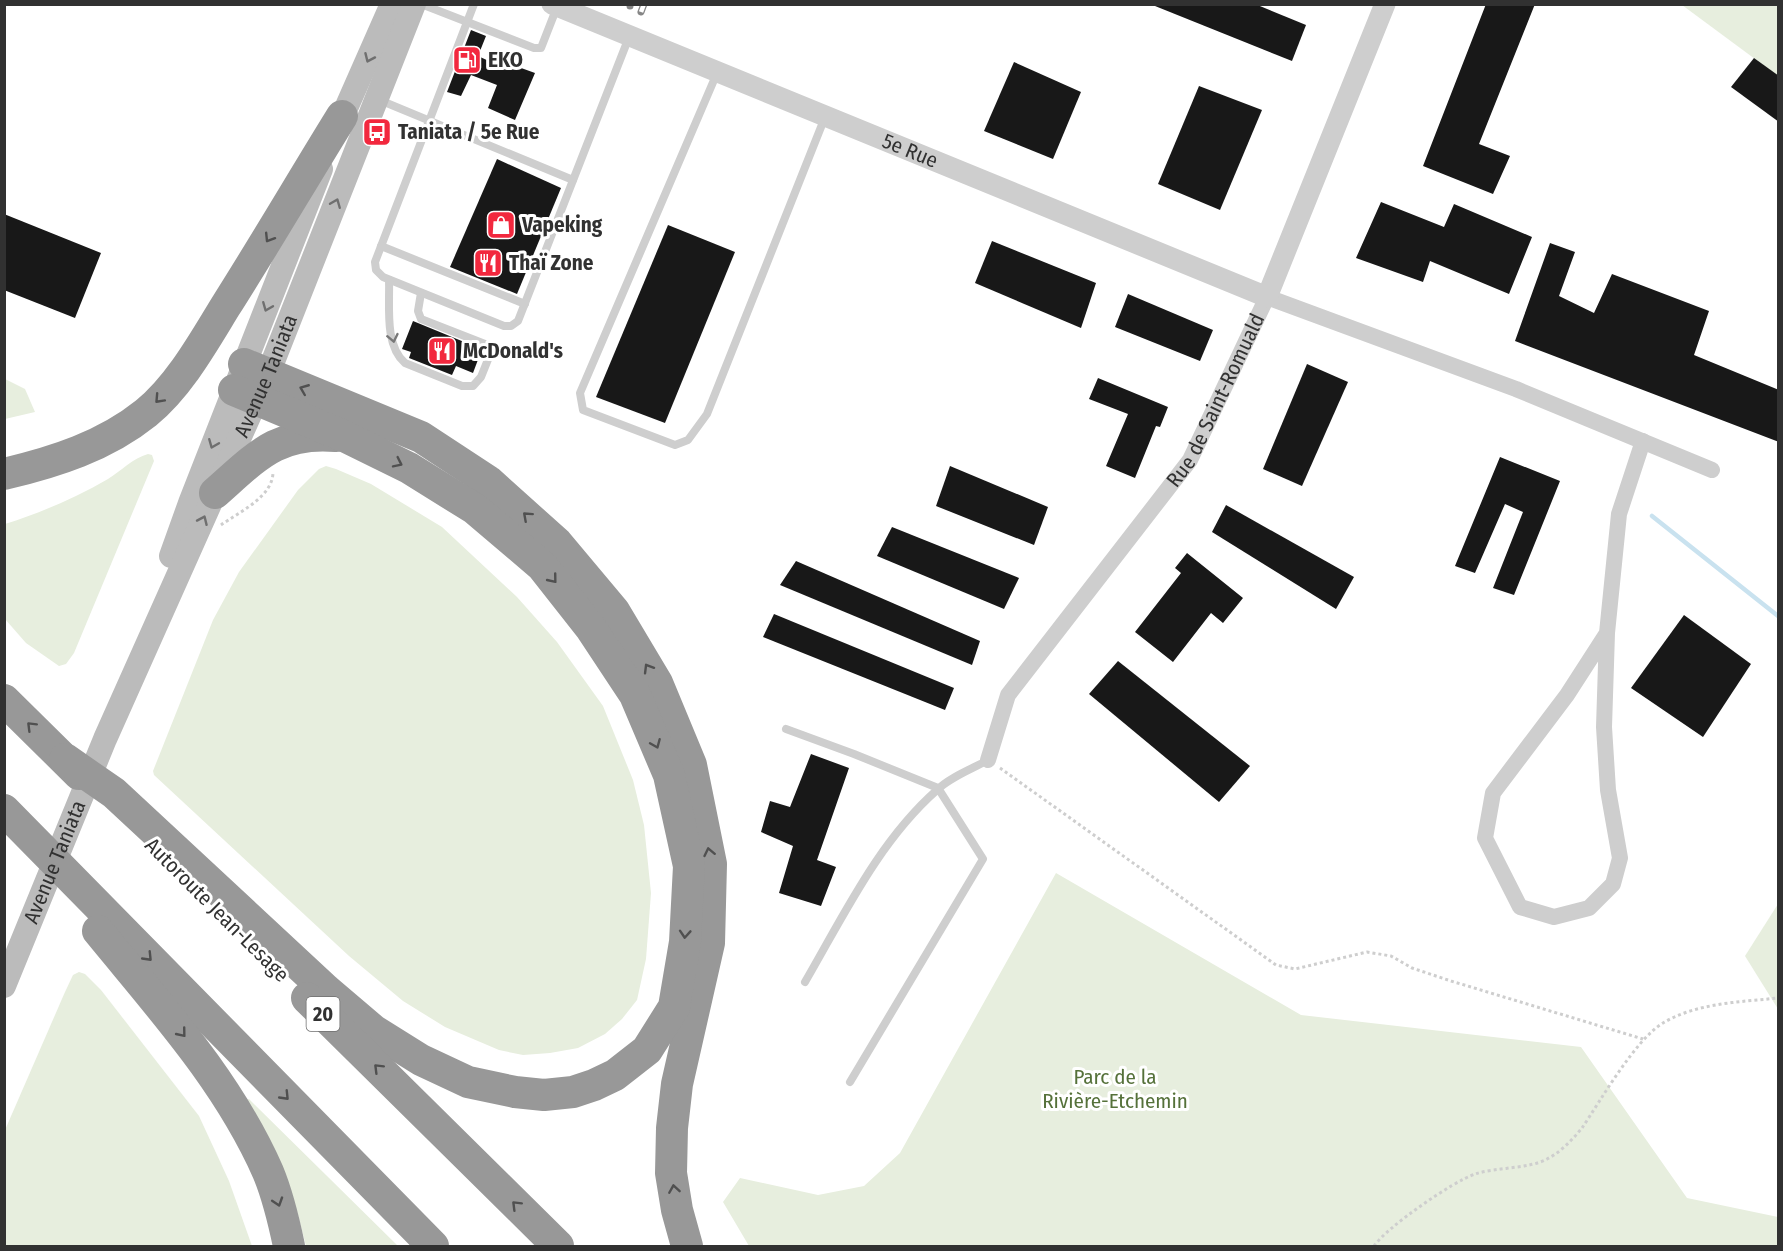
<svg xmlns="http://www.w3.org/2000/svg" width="1783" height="1251" viewBox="0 0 1783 1251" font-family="'Fira Sans Condensed',sans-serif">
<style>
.green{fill:#e7eede}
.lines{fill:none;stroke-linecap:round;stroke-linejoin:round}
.stream{stroke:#c9e2ef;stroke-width:4.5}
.building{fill:#181818}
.path{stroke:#cecece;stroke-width:3;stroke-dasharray:3 3;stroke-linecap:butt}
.service{stroke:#cecece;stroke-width:8}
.minor{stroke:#cecece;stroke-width:16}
.tertiary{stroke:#cecece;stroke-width:21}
.secondary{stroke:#bbb;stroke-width:24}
.motorway{stroke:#989898;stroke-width:32}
.rail-casing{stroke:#868686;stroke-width:7}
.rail{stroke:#fff;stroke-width:4.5;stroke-dasharray:14;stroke-linecap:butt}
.oneway{stroke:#6f6f6f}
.oneway2{stroke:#505050}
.oneway3{stroke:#787878}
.labels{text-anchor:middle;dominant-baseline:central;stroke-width:6;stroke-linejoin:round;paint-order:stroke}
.shield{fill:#fff;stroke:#6f6f6f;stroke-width:1.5}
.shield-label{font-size:20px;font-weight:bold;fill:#313131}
.poi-label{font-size:21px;font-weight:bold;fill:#313131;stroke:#fff;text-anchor:start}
.street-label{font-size:21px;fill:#313131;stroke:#fff}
.park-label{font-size:21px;fill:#55713a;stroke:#fff}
</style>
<rect width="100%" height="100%" fill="#fff"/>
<!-- green -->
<g class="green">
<path d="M1682 5H1778V76Z"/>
<path d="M5 379 25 389 35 412 5 419Z"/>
<path d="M148 454 152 455 154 461 74 653 66 664 59 666 26 643 5 619V524C40 513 75 498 108 479 121 471 133 458 148 454Z"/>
<path d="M326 466 336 469 371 484 442 527 517 597 557 642 603 706 633 780 644 825 651 893 646 959 637 1000 622 1019 605 1034 578 1048 550 1053 523 1055 499 1050 445 1027 403 1001 349 956 154 775 153 771 213 620 239 572 298 490 319 469Z"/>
<path d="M1056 873 1301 1015 1581 1047 1687 1198 1778 1217V1246H749L723 1202 740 1178 818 1195 864 1186 900 1153Z"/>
<path d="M1778 904V1009L1745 956Z"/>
<path d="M79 972 85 974 101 990 199 1116 229 1181 252 1246H5V1130L65 992 73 975Z"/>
<path d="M249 1099 398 1246H306L297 1211 246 1100Z"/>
</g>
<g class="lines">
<!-- stream -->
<path class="stream" d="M1652 516 1778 616"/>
</g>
<!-- building -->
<g class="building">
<path d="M1150 4H1255L1306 25 1292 61Z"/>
<path d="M1486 4H1535L1479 144 1510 156 1493 194 1423 166Z"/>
<path d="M471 30 486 36 478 56 504 68 507 63 535 73 515 120 488 108 497 85 471 75 461 96 447 92Z"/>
<path d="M1754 58 1779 76V122L1731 87Z"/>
<path d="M1014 62 1081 92 1053 159 984 131Z"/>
<path d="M1199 86 1262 110 1220 210 1158 184Z"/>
<path d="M497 159 561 188 517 294 450 267Z"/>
<path d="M1381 202 1444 227 1454 204 1532 237 1509 294 1430 261 1423 282 1356 258Z"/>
<path d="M4 214 101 253 75 318 4 290Z"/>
<path d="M668 225 735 252 665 423 596 397Z"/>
<path d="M992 241 1096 283 1081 328 975 283Z"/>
<path d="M1550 243 1575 252 1559 296 1594 313 1612 274 1709 311 1694 355 1779 390V442L1515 341Z"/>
<path d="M1128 294 1213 330 1200 361 1115 327Z"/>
<path d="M413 321 474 346 471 353 479 357 473 373 456 366 452 375 409 358 411 352 402 349Z"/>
<path d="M1307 364 1348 382 1302 486 1263 469Z"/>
<path d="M1098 378 1168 407 1160 427 1156 426 1135 478 1106 466 1128 414 1089 399Z"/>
<path d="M1500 457 1560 481 1514 595 1493 588 1523 512 1505 504 1475 573 1455 566Z"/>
<path d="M950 466 1048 507 1034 545 936 506Z"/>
<path d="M1226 505 1354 577 1336 609 1212 532Z"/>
<path d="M892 527 1019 578 1004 609 877 556Z"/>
<path d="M1187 553 1243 598 1223 623 1211 613 1173 662 1135 632 1181 573 1175 568Z"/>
<path d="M796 561 980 641 972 665 780 585Z"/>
<path d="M774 614 954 688 945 710 763 637Z"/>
<path d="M1684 615 1751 664 1703 737 1631 688Z"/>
<path d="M1118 661 1250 766 1219 802 1089 694Z"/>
<path d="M811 754 849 768 817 860 836 867 821 906 779 893 793 846 761 832 770 801 790 807Z"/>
</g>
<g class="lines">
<!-- path -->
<g class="path">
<path d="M221 525C239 512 273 497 273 472"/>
<path d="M1000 768 1276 965 1295 969 1367 952 1391 956 1412 968 1451 981 1643 1039"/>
<path d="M1374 1246C1387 1227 1452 1182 1475 1174 1497 1167 1529 1169 1547 1159 1561 1152 1572 1140 1582 1128 1601 1100 1635 1040 1663 1023 1696 1003 1740 1002 1778 998"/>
</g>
<!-- service -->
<g class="service">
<path d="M421 4 534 48H541L557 7"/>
<path d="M474 4 375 262 376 270 383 277 504 326H511L518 321 629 37"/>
<path d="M717 73 580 393 583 410 675 445 688 440 707 414 825 117"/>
<path d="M377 99 573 180"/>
<path d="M381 246 525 304"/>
<path d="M389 280C390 305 384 345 405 363L462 386H473L481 377 489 357 485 344 421 319 418 311 421 293"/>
<path d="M786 729 854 754 938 788 983 859 850 1082"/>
<path d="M805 982C844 915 879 841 937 790 950 777 972 769 988 760"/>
</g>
<!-- minor -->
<g class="minor">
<path d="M1607 633 1604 727 1608 790 1620 858 1613 884 1589 908 1554 917 1520 907 1485 838 1493 793 1567 695 1607 633 1619 514 1643 441"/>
<path id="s1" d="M988 760 1008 695 1190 460 1267 297 1516 389 1712 470"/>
</g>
<!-- tertiary -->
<path class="tertiary" id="s2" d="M552 4 1267 297 1385 4"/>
<!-- secondary -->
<g class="secondary">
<path d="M336 131 392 4"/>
<path d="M171 556 190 503 321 169"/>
<path id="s3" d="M4 986 105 739 268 374 414 4"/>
</g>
<!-- motorway -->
<g class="motorway">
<path d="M244 364 421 437 488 481 557 543 614 611 657 683 691 765 711 864 709 943 677 1084 672 1128 671 1173 677 1210 687 1246"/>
<path d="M4 474C55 462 105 446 146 413 179 386 203 343 225 307 265 244 303 179 342 116"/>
<path d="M215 493C256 457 277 431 336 436"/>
<path d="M4 700 79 774"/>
<path d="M65 759 114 793 326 990 373 1030 421 1060 468 1082 515 1092 544 1095 573 1092 594 1085 615 1075 647 1050 674 1007 685 942 689 866 669 775 635 695 590 627 542 566 475 509 409 468 346 437 234 390"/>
<path d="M4 810 433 1246"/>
<path d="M98 931C160 1007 228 1081 268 1172 278 1196 284 1222 289 1246"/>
<path d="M307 998 558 1246"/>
</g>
<!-- rail casing -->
<g class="rail-casing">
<g id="rail">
<path d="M630 6V4"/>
<path d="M641 12 644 4"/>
</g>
</g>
<!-- rail -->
<use href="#rail" class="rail"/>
</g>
<!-- one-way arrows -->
<defs><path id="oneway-chevron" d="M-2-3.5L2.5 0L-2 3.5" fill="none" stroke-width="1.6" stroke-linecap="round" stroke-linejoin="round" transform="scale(1.5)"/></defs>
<g class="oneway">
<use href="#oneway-chevron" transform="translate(369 58) rotate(114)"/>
<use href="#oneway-chevron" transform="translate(336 203) rotate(-68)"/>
<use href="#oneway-chevron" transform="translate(267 307) rotate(112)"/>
<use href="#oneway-chevron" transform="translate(213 444) rotate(112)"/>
<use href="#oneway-chevron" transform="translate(203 520) rotate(-66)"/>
</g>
<g class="oneway2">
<use href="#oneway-chevron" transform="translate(269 238) rotate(122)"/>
<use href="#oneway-chevron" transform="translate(304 389) rotate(-158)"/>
<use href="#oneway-chevron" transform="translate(159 399) rotate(133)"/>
<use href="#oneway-chevron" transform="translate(398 463) rotate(26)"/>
<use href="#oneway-chevron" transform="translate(527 516) rotate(-138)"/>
<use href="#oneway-chevron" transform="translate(553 579) rotate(51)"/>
<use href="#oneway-chevron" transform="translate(648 668) rotate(-121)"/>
<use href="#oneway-chevron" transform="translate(31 726) rotate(-135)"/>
<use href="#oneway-chevron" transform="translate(656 744) rotate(67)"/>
<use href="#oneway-chevron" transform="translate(709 852) rotate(-102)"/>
<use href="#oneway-chevron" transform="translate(685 934) rotate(94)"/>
<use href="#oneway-chevron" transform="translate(148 957) rotate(46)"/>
<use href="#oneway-chevron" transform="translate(182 1033) rotate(51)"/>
<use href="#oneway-chevron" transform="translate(378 1068) rotate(-135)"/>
<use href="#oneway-chevron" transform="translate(285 1096) rotate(46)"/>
<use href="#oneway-chevron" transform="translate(674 1189) rotate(-99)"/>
<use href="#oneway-chevron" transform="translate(278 1202) rotate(72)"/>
<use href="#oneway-chevron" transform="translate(516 1205) rotate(-135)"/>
</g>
<use class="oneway3" href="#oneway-chevron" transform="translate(393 338) rotate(78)"/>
<!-- icons -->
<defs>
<g id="fuel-square" transform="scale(1.5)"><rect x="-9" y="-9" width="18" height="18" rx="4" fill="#f2283e" stroke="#fff"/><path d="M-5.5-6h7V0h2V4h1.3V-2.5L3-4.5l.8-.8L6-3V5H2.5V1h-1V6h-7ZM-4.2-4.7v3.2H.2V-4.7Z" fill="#fff"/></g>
<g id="bus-square" transform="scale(1.5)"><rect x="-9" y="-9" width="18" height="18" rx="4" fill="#f2283e" stroke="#fff"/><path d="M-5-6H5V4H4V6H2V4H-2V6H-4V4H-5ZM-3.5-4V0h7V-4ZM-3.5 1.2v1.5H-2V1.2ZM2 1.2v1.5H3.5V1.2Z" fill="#fff"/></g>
<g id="shop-square" transform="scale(1.5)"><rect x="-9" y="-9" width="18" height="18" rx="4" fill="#f2283e" stroke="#fff"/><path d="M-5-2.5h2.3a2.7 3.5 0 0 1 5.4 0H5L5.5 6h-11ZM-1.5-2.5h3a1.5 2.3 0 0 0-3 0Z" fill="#fff"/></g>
<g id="restaurant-square" transform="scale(1.5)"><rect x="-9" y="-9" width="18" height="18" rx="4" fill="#f2283e" stroke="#fff"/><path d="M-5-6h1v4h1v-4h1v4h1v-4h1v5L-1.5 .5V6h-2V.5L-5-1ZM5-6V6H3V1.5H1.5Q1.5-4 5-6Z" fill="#fff"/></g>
</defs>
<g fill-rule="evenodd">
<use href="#fuel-square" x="467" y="60"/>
<use href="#bus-square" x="377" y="132"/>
<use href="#shop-square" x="501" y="225"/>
<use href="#restaurant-square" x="488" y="263"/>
<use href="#restaurant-square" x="442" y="351"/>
</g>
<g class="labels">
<!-- shield labels -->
<rect class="shield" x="306.5" y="997" width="33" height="34" rx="4.5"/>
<g class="shield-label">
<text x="323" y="1014">20</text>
</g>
<!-- poi labels -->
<g class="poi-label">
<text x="488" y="60">EKO</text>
<text x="398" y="132">Taniata / 5e Rue</text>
<text x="522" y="225">Vapeking</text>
<text x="509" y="263">Thaï Zone</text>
<text x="463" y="351">McDonald's</text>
</g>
<!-- street labels -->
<g class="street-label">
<text stroke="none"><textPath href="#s2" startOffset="387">5e Rue</textPath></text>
<text stroke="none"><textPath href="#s3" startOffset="664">Avenue Taniata</textPath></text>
<text stroke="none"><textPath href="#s1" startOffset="430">Rue de Saint-Romuald</textPath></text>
<text stroke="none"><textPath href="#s3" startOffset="134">Avenue Taniata</textPath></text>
<text transform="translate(217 910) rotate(45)">Autoroute Jean-Lesage</text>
</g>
<!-- park labels -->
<g class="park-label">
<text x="1115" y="1077">Parc de la<tspan x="1115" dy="24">Rivière-Etchemin</tspan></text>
</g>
</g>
<!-- border -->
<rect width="1783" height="1251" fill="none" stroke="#313131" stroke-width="12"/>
</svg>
